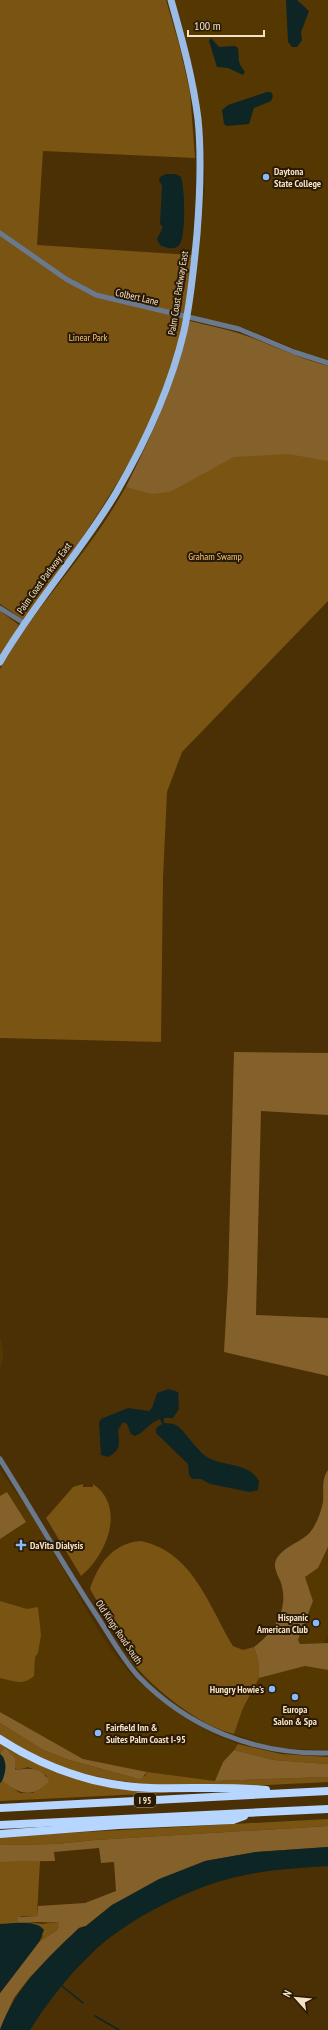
<svg xmlns="http://www.w3.org/2000/svg" width="328" height="2030" viewBox="0 0 328 2030" font-family="'PT Sans Narrow',sans-serif">
<style>
.built{fill:#543701}
.green{fill:#7a5413}
.forest{fill:#84602a}
.water{fill:#0e2525}
.lines{fill:none;stroke-linecap:round;stroke-linejoin:round}
.stream{stroke:#0e2525;stroke-width:1.5}
.tertiary{stroke:#6a798e;stroke-width:5}
.primary{stroke:#9bbce7;stroke-width:7}
.motorway{stroke:#b6d5ff;stroke-width:8}
.poi-dot{fill:#88bafc;stroke:#291a05;stroke-width:1.5}
.labels{text-anchor:middle;dominant-baseline:central;stroke-width:4;stroke-linejoin:round;paint-order:stroke}
.shield{fill:#291a05;stroke:#b8a58c;stroke-width:1}
.shield-label{font-size:9px;font-weight:bold;fill:#f5e1c6}
.poi-label{font-size:10px;font-weight:bold;fill:#f5e1c6;stroke:#291a05;text-anchor:start}
.street-label{font-size:10px;fill:#f5e1c6;stroke:#291a05}
.park-label{font-size:10px;fill:#f5c580;stroke:#291a05}
</style>
<rect width="100%" height="100%" fill="#4a3004"/>
<!-- built -->
<g class="built">
<path d="M173 0H328V360L302 352 245 328 196 317 191 314 190 311 205 192V161L200 112Z"/>
<path d="M0 1337 3 1349V1360L0 1369Z"/>
<path d="M0 1470 32 1515 98 1630 115 1655 134 1678 178 1713 197 1725 213 1734 238 1744 223 1762 215 1781 163 1776 83 1759 0 1712Z"/>
<path d="M328 1547V1636L323 1643 300 1644 298 1640 313 1601 305 1577 318 1568Z"/>
<path d="M305 1666 328 1670V1750L288 1749 264 1744 234 1734 243 1708 259 1678Z"/>
</g>
<!-- green -->
<g class="green">
<path d="M0 0H166L179 44 190 92 195 158 43 151 37 245 192 255C187 299 181 342 166 383 134 470 77 545 24 620L0 604Z"/>
<path d="M189 321C210 326 232 330 252 338 278 348 301 359 328 366V601L182 752 167 792 163 878 161 1042 0 1038V669C30 615 71 572 105 521 144 462 176 391 189 321Z"/>
<path d="M0 611 19 625 0 657Z"/>
<path d="M83 1484V1487H93V1484C127 1507 106 1556 81 1576L46 1518 73 1487Z"/>
<path d="M141 1541C193 1552 209 1606 233 1646L243 1650 254 1647 258 1660 259 1678 243 1708 234 1734C198 1725 155 1690 131 1661 128 1657 127 1651 124 1647 113 1628 101 1609 90 1589 98 1564 113 1543 141 1541Z"/>
<path d="M0 1601 27 1609 38 1607 41 1635 38 1653 35 1657 34 1676C23 1686 13 1681 0 1678Z"/>
<path d="M0 1723 43 1750 69 1760 135 1778 145 1776 147 1772 215 1781 328 1777V1782C243 1786 144 1795 62 1767 40 1760 20 1747 0 1735Z"/>
<path d="M0 1741 73 1776 176 1791 164 1793 0 1801V1783L2 1781 20 1793H33L47 1776 28 1767 18 1770 15 1768V1758L2 1752 0 1754Z"/>
<path d="M238 1744 281 1754 328 1757V1764L274 1760 234 1750Z"/>
<path d="M328 1819V1826L95 1840 56 1844 0 1845V1837L11 1836Z"/>
<path d="M40 1861 37 1916H21L17 1922 19 1924H0V1862Z"/>
<path d="M28 1922 42 1924 58 1922 60 1924 57 1930 39 1942 43 1936 33 1924H27Z"/>
</g>
<!-- forest -->
<g class="forest">
<path d="M189 321C210 326 232 330 252 338 278 348 301 359 328 366V461L288 454 234 457 170 492 152 494 126 487C152 434 178 380 189 321Z"/>
<path d="M234 1052 328 1053V1115L261 1111 256 1315 328 1318V1376L224 1352 228 1282Z"/>
<path d="M328 1470V1547L318 1568 305 1577 313 1601 298 1640 300 1644 328 1643V1670L305 1666 259 1678 258 1660 254 1647C273 1633 288 1611 282 1587 281 1579 274 1572 275 1563 279 1547 302 1543 311 1531 317 1523 321 1512 323 1502 324 1491 321 1480 328 1470Z"/>
<path d="M7 1492 26 1522 0 1539V1496Z"/>
<path d="M0 1712 83 1759 147 1772 141 1779 135 1778 69 1760 43 1750 0 1723Z"/>
<path d="M5 1748 15 1758V1769L18 1770C30 1767 44 1769 49 1782 31 1798 21 1795 2 1781L4 1758 0 1754Z"/>
<path d="M234 1750 274 1760 328 1764V1777L215 1781 223 1762Z"/>
<path d="M328 1826V1847L256 1852 205 1861 112 1905 86 1926 79 1928 30 1977 14 1998 0 2029V1993L39 1942 57 1930 59 1926 58 1922C49 1923 41 1922 32 1922 26 1922 24 1926 17 1922L18 1917 37 1916 38 1906 85 1903 116 1891 114 1862 101 1863 99 1848 54 1852 55 1861 0 1862V1845L56 1844 95 1840Z"/>
</g>
<!-- water -->
<g class="water">
<path d="M286 0H297L309 11 301 32 302 40 297 47H292L288 42Z"/>
<path d="M211 38 219 47 235 46 238 48C240 62 236 59 245 72L243 75 228 68 217 67 209 41Z"/>
<path d="M267 92H271L273 96 271 101 254 108 249 124 227 126 224 124 222 110 228 105Z"/>
<path d="M166 174H176L181 177C185 189 186 234 180 244 175 251 166 248 160 245L157 239 163 227 160 224 162 186 159 180 160 177Z"/>
<path d="M169 1389 178 1392 179 1409 173 1418H164V1423L174 1424 179 1427C188 1436 195 1447 204 1455 220 1468 247 1460 259 1481L258 1490 250 1492 210 1484 201 1479H192L189 1475 188 1464 156 1433V1428L162 1424 160 1419C149 1423 145 1432 135 1436L131 1434 127 1424 123 1422 118 1430C119 1442 122 1450 108 1457L101 1455 99 1423 101 1419 128 1408 149 1411 152 1408 157 1393Z"/>
<path d="M0 1754C8 1761 6 1772 2 1781L0 1783Z"/>
<path d="M328 1847V1866C295 1868 263 1870 232 1878 187 1889 123 1922 91 1954 68 1976 47 2003 30 2030H0C15 1988 47 1958 79 1928L86 1926 112 1905 159 1879 205 1861 256 1852Z"/>
<path d="M0 1924C12 1924 36 1919 44 1930L39 1942 0 1993Z"/>
</g>
<g class="lines">
<!-- stream -->
<g class="stream">
<path d="M62 1986 83 2003"/>
<path d="M95 2016 119 2030"/>
</g>
<!-- tertiary -->
<g class="tertiary">
<path d="M0 233 66 279 96 295 239 329 294 352 328 363"/>
<path d="M0 608 24 623"/>
<path d="M0 1459C33 1511 63 1565 97 1616 110 1636 122 1658 138 1676 188 1728 256 1755 328 1753"/>
</g>
<!-- primary -->
<path class="primary" d="M0 662C34 603 81 552 116 493 145 443 171 387 184 331 191 299 194 266 197 234 200 196 202 158 198 119 193 79 182 39 171 0"/>
<!-- motorway -->
<g class="motorway">
<path d="M0 1739C45 1768 96 1786 150 1788 188 1789 228 1786 266 1790"/>
<path d="M0 1808 328 1791"/>
<path d="M0 1825 328 1809"/>
<path d="M0 1834 119 1825 233 1820 244 1816"/>
</g>
</g>
<!-- markers -->
<g class="poi-dot">
<circle cx="266" cy="177" r="4"/>
<path d="M19 1539h4v4h4v4h-4v4h-4v-4h-4v-4h4z"/>
<circle cx="316" cy="1623" r="4"/>
<circle cx="272" cy="1689" r="4"/>
<circle cx="295" cy="1697" r="4"/>
<circle cx="98" cy="1733" r="4"/>
</g>
<g class="labels">
<!-- shield labels -->
<rect class="shield" x="134" y="1793" width="22" height="14" rx="3"/>
<g class="shield-label">
<text x="145" y="1800">I 95</text>
</g>
<!-- poi labels -->
<g class="poi-label">
<text x="274" y="171">Daytona<tspan x="274" dy="12">State College</tspan></text>
<text x="30" y="1545">DaVita Dialysis</text>
<text x="308" y="1617" text-anchor="end">Hispanic<tspan x="308" dy="12">American Club</tspan></text>
<text x="264" y="1689" text-anchor="end">Hungry Howie's</text>
<text x="295" y="1709" text-anchor="middle">Europa<tspan x="295" dy="12">Salon &amp; Spa</tspan></text>
<text x="106" y="1727">Fairfield Inn &amp;<tspan x="106" dy="12">Suites Palm Coast I-95</tspan></text>
</g>
<!-- street labels -->
<g class="street-label">
<text transform="translate(178 293) rotate(-81)">Palm Coast Parkway East</text>
<text transform="translate(137 297) rotate(13)">Colbert Lane</text>
<text transform="translate(44 578) rotate(-54)">Palm Coast Parkway East</text>
<text transform="translate(119 1632) rotate(56)">Old Kings Road South</text>
</g>
<!-- park labels -->
<g class="park-label">
<text x="88" y="337">Linear Park</text>
<text x="215" y="556">Graham Swamp</text>
</g>
</g>
<!-- north arrow -->
<g transform="translate(296 1998) rotate(297)" stroke="#291a05" stroke-width="3" paint-order="stroke">
<path d="M0-3L7 15L0 10L-7 15Z" fill="#f5e1c6"/>
<text y="-6" font-size="11" font-weight="bold" text-anchor="middle" fill="#f5e1c6">N</text>
</g>
<!-- scale -->
<path d="M188 30v6h76v-6" fill="none" stroke="#f5e1c6" stroke-width="2"/>
<text x="194" y="30" font-size="12" fill="#f5e1c6" stroke="#291a05" stroke-width="3" paint-order="stroke">100 m</text>
</svg>
